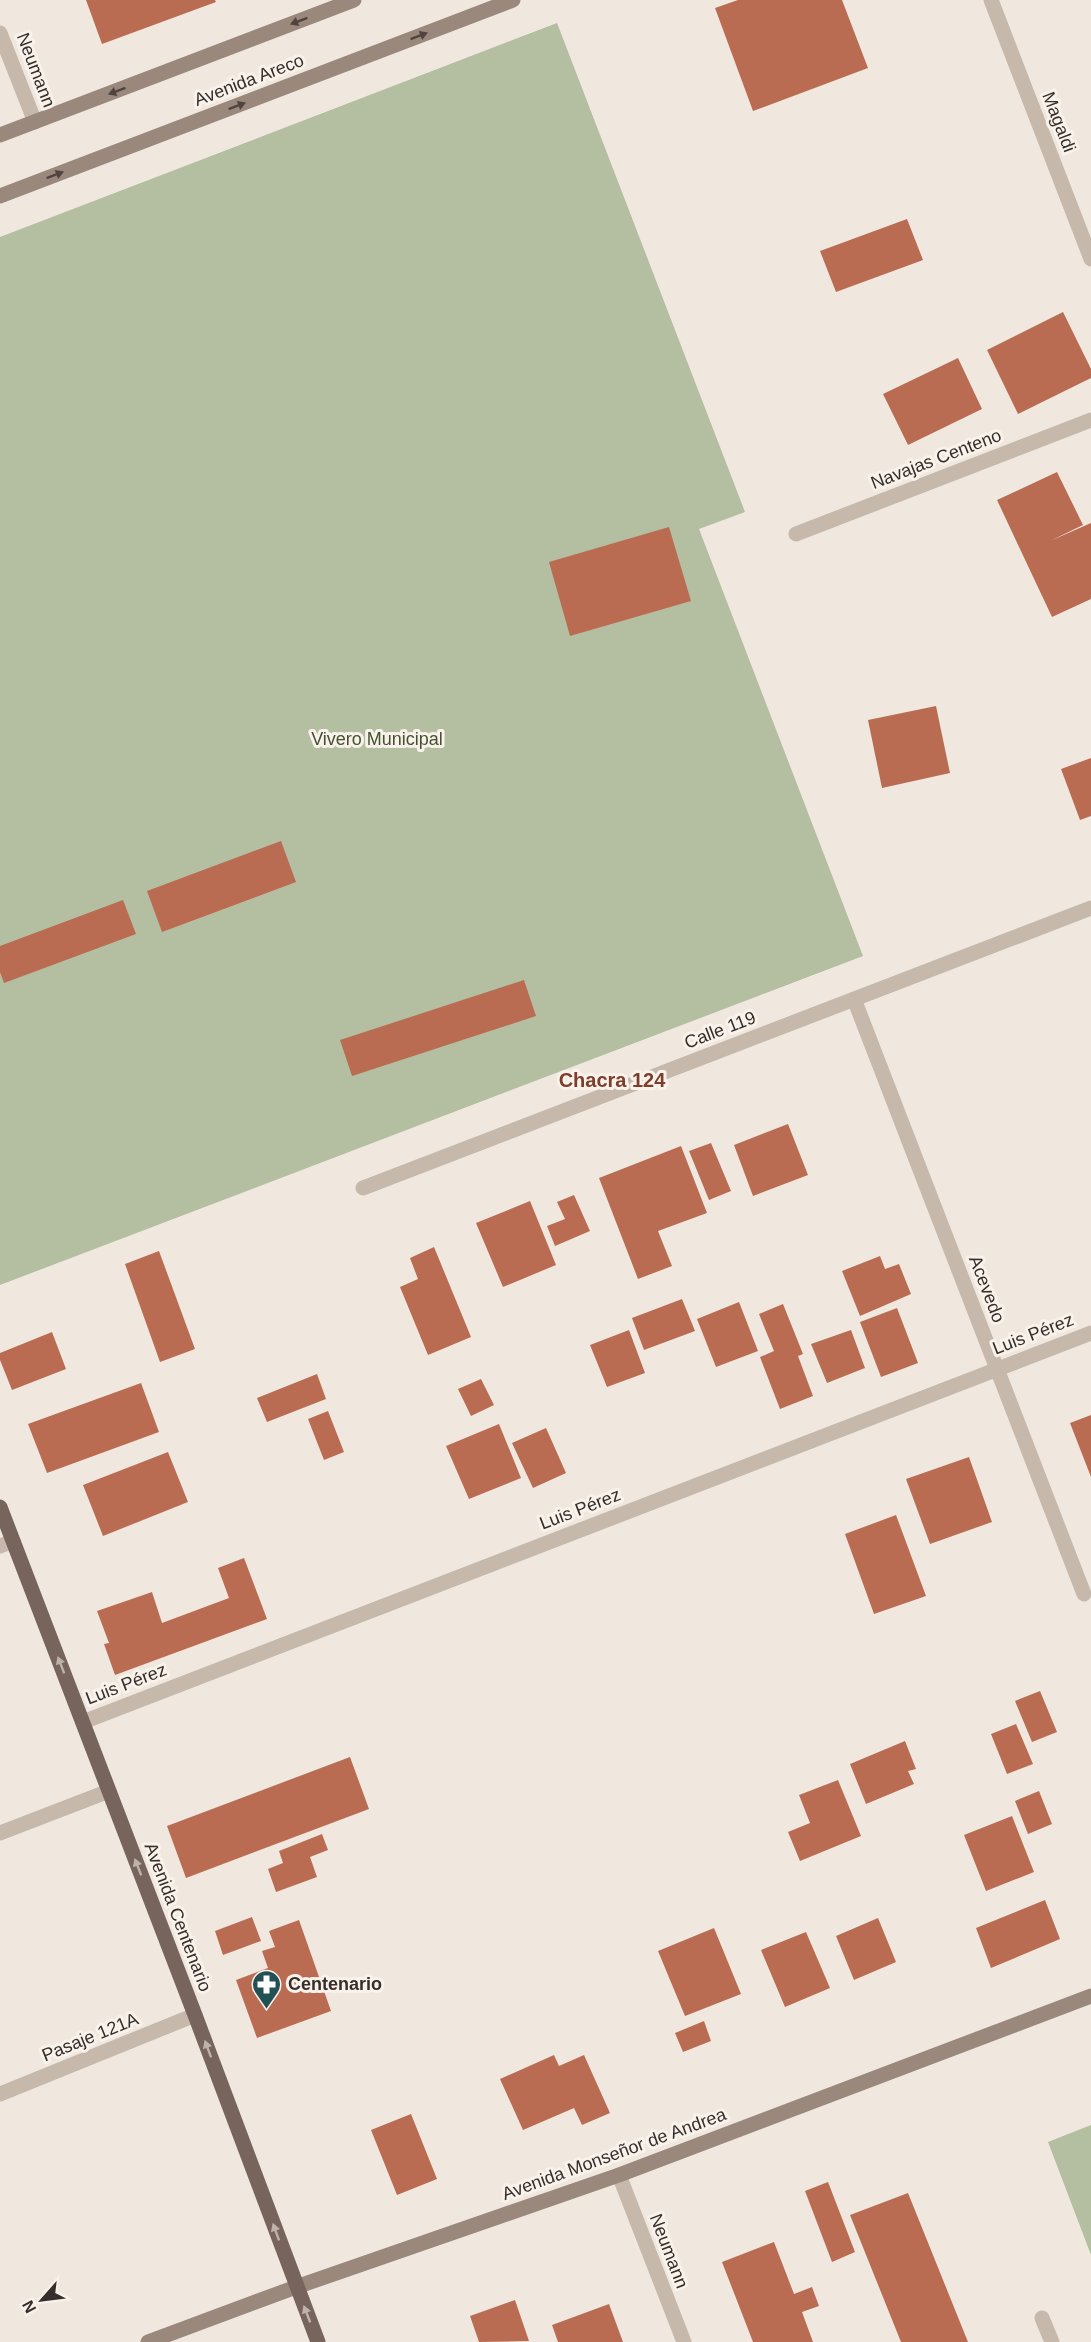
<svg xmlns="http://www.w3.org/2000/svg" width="1091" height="2342" viewBox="0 0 1091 2342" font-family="Arial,sans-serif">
  <rect width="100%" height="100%" fill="#f0e8df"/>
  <!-- green -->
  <path fill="#b4bea0" d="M557,23L745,512L699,529L863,956L0,1285V237Z
    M1091,2125V2255L1048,2142Z"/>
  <!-- building -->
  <path fill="#ba6c53" d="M86,0H215L216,2L102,44Z
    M738,0H842L868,68L753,111L715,8Z
    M907,219L923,260L836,292L820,251Z
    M1063,312L1091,369V378L1018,414L987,350Z
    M958,358L982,409L908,445L883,394Z
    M1057,472L1083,525L1050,541L1091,523V599L1052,617L997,500Z
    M669,527L691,601L570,636L549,562Z
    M936,706L950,773L882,788L868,720Z
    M1091,758V816L1080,820L1061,769Z
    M281,841L296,882L162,932L147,891Z
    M123,900L136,934L4,983L0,972V946Z
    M524,980L536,1016L352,1076L340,1040Z
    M788,1124L808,1175L753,1196L734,1145Z
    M711,1143L731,1191L709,1200L689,1151Z
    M681,1146L707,1213L658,1231L672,1266L638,1279L599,1178Z
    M574,1195L590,1231L555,1246L547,1226L565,1219L557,1202Z
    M530,1201L556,1265L503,1287L476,1223Z
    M434,1247L471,1337L428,1355L400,1287L418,1279L410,1258Z
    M159,1251L195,1349L160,1362L125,1264Z
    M880,1256L885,1269L899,1264L911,1294L860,1316L842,1271Z
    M682,1299L695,1331L644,1350L632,1318Z
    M739,1302L758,1351L716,1367L697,1319Z
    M783,1304L803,1354L798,1356L813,1396L780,1409L760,1357L774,1351L759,1314Z
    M897,1308L918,1363L881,1377L860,1322Z
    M629,1330L645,1373L607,1387L590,1345Z
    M851,1330L865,1368L827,1383L811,1344Z
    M52,1332L66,1369L12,1390L0,1360V1353Z
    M317,1374L326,1399L267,1422L257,1398Z
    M481,1379L494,1405L471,1416L458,1389Z
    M141,1383L159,1432L47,1473L28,1424Z
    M328,1411L344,1452L324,1460L308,1419Z
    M1091,1415V1477L1070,1423Z
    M499,1424L521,1478L469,1499L446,1446Z
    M546,1428L566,1473L533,1488L512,1443Z
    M168,1452L188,1502L103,1536L83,1485Z
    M969,1457L992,1522L930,1544L906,1479Z
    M896,1515L926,1596L874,1614L845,1534Z
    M244,1558L267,1619L115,1675L104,1644L109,1643L97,1611L152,1592L162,1623L229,1598L218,1568Z
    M1040,1691L1057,1732L1032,1742L1015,1701Z
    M1016,1724L1033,1764L1007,1774L991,1734Z
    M905,1741L916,1769L908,1771L914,1784L866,1804L850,1764Z
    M350,1757L369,1809L186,1878L167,1826Z
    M838,1780L861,1836L800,1861L788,1832L810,1823L799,1795Z
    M1039,1791L1052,1824L1028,1834L1015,1801Z
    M1012,1816L1034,1872L986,1891L964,1835Z
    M322,1834L328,1850L310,1857L317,1877L276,1892L268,1869L283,1863L279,1851Z
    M1045,1900L1060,1939L991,1968L976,1928Z
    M252,1917L261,1941L223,1955L215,1931Z
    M878,1918L896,1962L854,1980L836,1936Z
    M299,1920L331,2011L257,2038L236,1980L268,1968L262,1951L275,1947L269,1931Z
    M714,1928L741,1994L685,2016L658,1951Z
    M806,1932L830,1988L785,2007L761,1950Z
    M704,2021L711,2041L683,2052L675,2033Z
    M554,2055L559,2066L584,2055L610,2113L582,2125L574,2108L523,2130L500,2079Z
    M411,2114L437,2179L397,2195L371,2130Z
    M828,2182L855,2252L832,2262L805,2191Z
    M908,2193L968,2342H901L850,2215Z
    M774,2242L794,2294L812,2287L819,2306L802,2312L813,2342H753L722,2262Z
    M515,2300L529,2341L479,2342L470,2316Z
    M609,2304L623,2342H558L552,2325Z"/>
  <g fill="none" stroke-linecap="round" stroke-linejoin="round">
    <!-- pedestrian -->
    <path stroke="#c7b8ac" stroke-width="15" d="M0,1546L13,1541
      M0,1833L109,1791
      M0,2094L195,2015"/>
    <!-- minor -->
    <path stroke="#c7b8ac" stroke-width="15" d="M991,0L1091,259
      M0,33L35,122
      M796,534L1091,420
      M854,999L1084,1594
      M363,1188L1091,908
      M83,1722L1091,1333
      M619,2175L684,2342
      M1042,2318L1052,2342"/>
    <!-- secondary -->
    <path stroke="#9b887d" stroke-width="15" d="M0,135L354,0
      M0,196L513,0
      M148,2342L296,2287L619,2175L1091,1996"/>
    <!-- primary -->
    <path stroke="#77655d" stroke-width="15" d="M0,1507L195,2015L318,2342"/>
  </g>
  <!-- one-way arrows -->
  <defs><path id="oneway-solid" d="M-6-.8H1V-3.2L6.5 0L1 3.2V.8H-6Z" transform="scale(1.5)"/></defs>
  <g fill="#4f443f">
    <use href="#oneway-solid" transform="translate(299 21) rotate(159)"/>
    <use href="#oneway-solid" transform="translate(419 36) rotate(-21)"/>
    <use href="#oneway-solid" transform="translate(117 91) rotate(159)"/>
    <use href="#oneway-solid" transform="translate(237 106) rotate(-21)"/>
    <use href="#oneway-solid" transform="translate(55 175) rotate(-21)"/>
  </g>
  <g fill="#beb3ab">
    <use href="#oneway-solid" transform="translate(61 1665) rotate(-111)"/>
    <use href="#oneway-solid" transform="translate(138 1867) rotate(-111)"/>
    <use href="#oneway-solid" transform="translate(208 2049) rotate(-110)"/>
    <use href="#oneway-solid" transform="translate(276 2232) rotate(-110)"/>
    <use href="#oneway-solid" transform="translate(307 2314) rotate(-111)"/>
  </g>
  <!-- icons -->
  <defs>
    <symbol id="pharmacy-pin" viewBox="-11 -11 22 30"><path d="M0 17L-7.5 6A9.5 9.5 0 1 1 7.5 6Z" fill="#235054" stroke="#f8f2eb"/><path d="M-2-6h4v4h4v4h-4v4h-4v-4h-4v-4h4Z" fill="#fff"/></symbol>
  </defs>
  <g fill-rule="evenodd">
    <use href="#pharmacy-pin" x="250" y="1968" width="33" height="45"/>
  </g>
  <g text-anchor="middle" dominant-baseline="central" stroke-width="6" stroke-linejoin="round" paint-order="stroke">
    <!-- street labels -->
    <g font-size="18" fill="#362e2a" stroke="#f8f2eb">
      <text transform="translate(36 70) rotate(69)">Neumann</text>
      <text transform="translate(249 80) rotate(-21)">Avenida Areco</text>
      <text transform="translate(1059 122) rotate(69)">Magaldi</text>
      <text transform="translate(936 459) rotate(-21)">Navajas Centeno</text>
      <text transform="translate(720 1030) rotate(-21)">Calle 119</text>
      <text transform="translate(987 1289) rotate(69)">Acevedo</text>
      <text transform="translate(1033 1334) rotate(-21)">Luis Pérez</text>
      <text transform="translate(580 1509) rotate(-21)">Luis Pérez</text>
      <text transform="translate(126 1684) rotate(-21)">Luis Pérez</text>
      <text transform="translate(178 1917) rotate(69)">Avenida Centenario</text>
      <text transform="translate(90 2037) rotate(-22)">Pasaje 121A</text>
      <text transform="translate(614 2154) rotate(-20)">Avenida Monseñor de Andrea</text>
      <text transform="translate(669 2251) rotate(69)">Neumann</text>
    </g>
    <!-- park labels -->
    <g font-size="18" fill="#455230" stroke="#f8f2eb">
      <text x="377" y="739">Vivero Municipal</text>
    </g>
    <!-- poi labels -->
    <g font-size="18" font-weight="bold" fill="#362e2a" stroke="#f8f2eb" text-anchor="start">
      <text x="288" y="1984">Centenario</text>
    </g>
    <!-- neighbourhood labels -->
    <g font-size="20" font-weight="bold" fill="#7d3f2b" stroke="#f8f2eb">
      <text x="612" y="1080">Chacra 124</text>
    </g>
  </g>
  <!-- north arrow -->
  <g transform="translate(42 2300) rotate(242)" stroke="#f8f2eb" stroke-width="4.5" paint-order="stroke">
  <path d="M0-4.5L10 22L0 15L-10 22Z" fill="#362e2a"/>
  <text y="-9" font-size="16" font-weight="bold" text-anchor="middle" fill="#362e2a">N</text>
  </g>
</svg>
